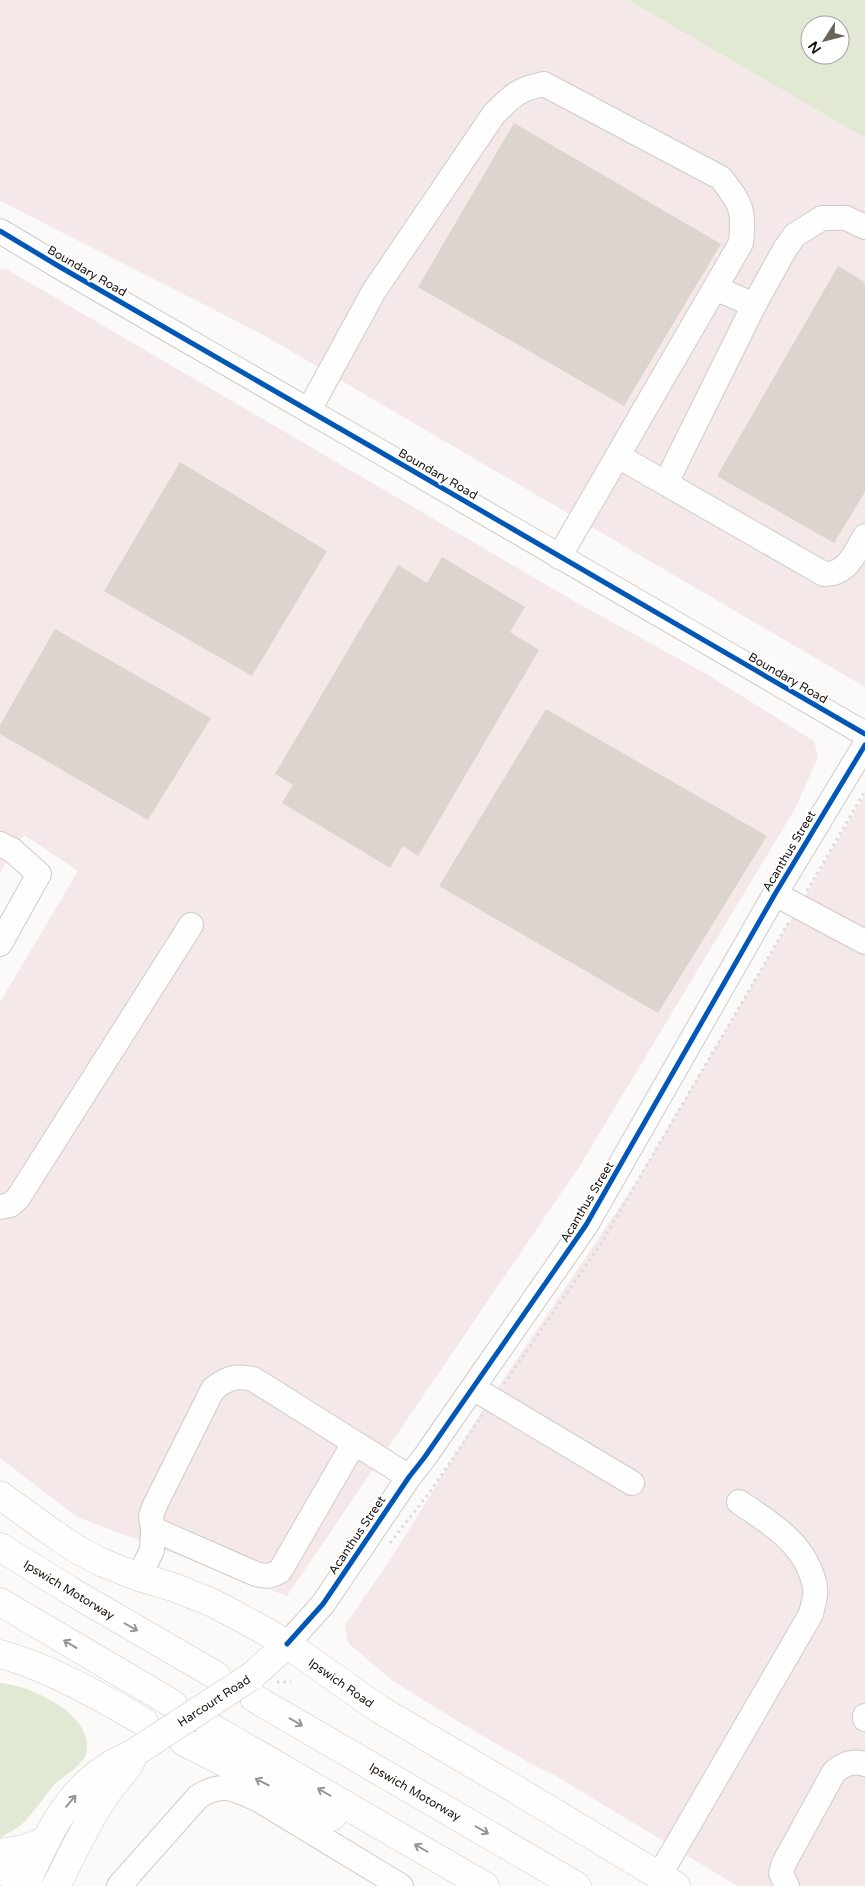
<svg xmlns="http://www.w3.org/2000/svg" width="865" height="1886" viewBox="0 0 865 1886" font-family="'Varela Round',sans-serif">
  <rect width="100%" height="100%" fill="#fcfaf8"/>
  <!-- industrial -->
  <path fill="#f4e9e8" d="M0,0H628L865,138V687L258,332L0,201Z
    M0,269L8,270L574,601L708,675L814,741L818,757L796,807L581,1164L287,1596L77,1517L0,1458V1002L78,871L24,835L12,851L0,873Z
    M865,794V1886H737L556,1776L533,1765L459,1722L393,1681L348,1643L345,1625L392,1557L480,1414L635,1184Z"/>
  <!-- green -->
  <path fill="#e1e9d4" fill-rule="evenodd" d="M628,0H865V138ZM810,25H840V55H810Z
    M0,1683C29,1685 91,1713 87,1749C85,1766 65,1774 54,1785C43,1797 35,1812 23,1823C17,1829 7,1833 0,1838Z"/>
  <!-- building -->
  <path fill="#dcd5cf" d="M514,123L721,244L624,406L418,287Z
    M838,266L865,282V492L834,543L717,476Z
    M180,462L327,551L252,676L104,591Z
    M442,557L525,607L510,632L539,650L418,856L403,846L390,868L282,803L293,785L275,774L398,565L427,583Z
    M55,629L211,718L148,820L0,734V725Z
    M546,709L767,836L658,1013L439,886Z"/>
  <g fill="none" stroke-linecap="round" stroke-linejoin="round">
    <defs>
      <path id="minor" d="M0,231L60,267L377,450L865,734
        M715,288L754,305
        M309,410L374,291L494,114C512,96 518,89 544,84L721,178C742,205 744,209 741,243L559,557
        M618,456L824,574C847,575 855,553 865,536
        M666,483L754,305L785,249L795,235L822,218H846L865,227
        M0,844L12,850L39,874L0,944
        M775,894L865,942
        M0,1207L10,1205L18,1198L191,925
        M473,1388L632,1483
        M153,1529L256,1574C267,1577 271,1576 280,1571L354,1443
        M139,1577L152,1550L153,1529L151,1516L155,1505L213,1389C228,1378 234,1375 253,1379L409,1477
        M287,1644L323,1604L409,1477L424,1458L586,1225L775,894L865,745
        M865,1716V1719
        M659,1876L811,1614C812,1607 817,1595 815,1587C807,1545 772,1524 739,1502
        M119,1886L198,1797C222,1781 235,1789 259,1800L401,1886
        M787,1886L781,1873L784,1863L834,1772C844,1764 852,1760 865,1764"/>
      <path id="major" d="M0,1495L54,1534L78,1550L103,1563L139,1577L173,1587L213,1603L258,1627L287,1644L379,1709L500,1780L676,1886
        M252,1676L287,1644
        M25,1886C44,1842 64,1795 106,1768C116,1761 127,1757 137,1751
        M56,1886C71,1857 85,1826 103,1799C111,1785 123,1775 131,1761"/>
      <path id="highway" d="M0,1547L69,1590L217,1676
        M0,1602L173,1704
        M0,1654C51,1668 99,1696 144,1722
        M254,1698L577,1886
        M209,1726L485,1886
        M184,1742L332,1817
        M0,1853L24,1849L44,1841
        M0,1868L29,1886"/>
    </defs>
    <!-- minor casing -->
    <use href="#minor" stroke="#cfcbc6" stroke-width="26"/>
    <!-- major casing -->
    <use href="#major" stroke="#cfcbc6" stroke-width="29"/>
    <!-- highway casing -->
    <use href="#highway" stroke="#cfcbc6" stroke-width="29"/>
    <!-- path -->
    <path stroke="#dcdbd9" stroke-width="3" stroke-dasharray="2.5 4" stroke-linecap="butt" d="M807,891L865,791
      M504,1384L602,1242L789,922
      M390,1543L432,1489L483,1414
      M277,1682H291"/>
    <!-- minor -->
    <use href="#minor" stroke="#fffefe" stroke-width="24"/>
    <!-- major -->
    <use href="#major" stroke="#fffefe" stroke-width="28"/>
    <!-- highway -->
    <use href="#highway" stroke="#fffefe" stroke-width="28"/>
    <defs>
      <path id="major-bridge" d="M137,1751L252,1676"/>
    </defs>
    <!-- major-bridge casing -->
    <use href="#major-bridge" stroke="#cfcbc6" stroke-width="29" stroke-linecap="butt"/>
    <!-- major-bridge -->
    <use href="#major-bridge" stroke="#fffefe" stroke-width="28"/>
    <defs>
      <path id="cycleway" d="M0,231L60,267L377,450L865,734
        M287,1644L323,1604L409,1477L424,1458L586,1225L775,894L865,745"/>
    </defs>
    <!-- cycleway casing -->
    <use href="#cycleway" stroke="#fff" stroke-width="8"/>
    <!-- cycleway -->
    <use href="#cycleway" stroke="#0057b8" stroke-width="5"/>
  </g>
  <!-- one-way arrows -->
  <defs><path id="oneway-shaft" d="M-6 0H5M1.5-3L5.5 0L1.5 3" fill="none" stroke-width="1.6" stroke-linecap="round" stroke-linejoin="round" transform="scale(1.25)"/></defs>
  <g stroke="#989492">
    <use href="#oneway-shaft" transform="translate(131 1627) rotate(30)"/>
    <use href="#oneway-shaft" transform="translate(70 1644) rotate(-149)"/>
    <use href="#oneway-shaft" transform="translate(296 1722) rotate(30)"/>
    <use href="#oneway-shaft" transform="translate(262 1782) rotate(-153)"/>
    <use href="#oneway-shaft" transform="translate(324 1792) rotate(-150)"/>
    <use href="#oneway-shaft" transform="translate(71 1801) rotate(-50)"/>
    <use href="#oneway-shaft" transform="translate(482 1830) rotate(30)"/>
    <use href="#oneway-shaft" transform="translate(421 1848) rotate(-150)"/>
  </g>
  <g text-anchor="middle" dominant-baseline="central" stroke-width="4" stroke-linejoin="round" paint-order="stroke">
    <!-- street labels -->
    <g font-size="12" fill="#1a130d" stroke="#fff">
      <text transform="translate(87 271) rotate(30)">Boundary Road</text>
      <text transform="translate(438 474) rotate(30)">Boundary Road</text>
      <text transform="translate(788 678) rotate(30)">Boundary Road</text>
      <text transform="translate(789 851) rotate(-59)">Acanthus Street</text>
      <text transform="translate(587 1202) rotate(-59)">Acanthus Street</text>
      <text transform="translate(357 1535) rotate(-56)">Acanthus Street</text>
      <text transform="translate(69 1590) rotate(31)">Ipswich Motorway</text>
      <text transform="translate(341 1683) rotate(35)">Ipswich Road</text>
      <text transform="translate(214 1701) rotate(-33)">Harcourt Road</text>
      <text transform="translate(415 1792) rotate(30)">Ipswich Motorway</text>
    </g>
  </g>
  <!-- north arrow -->
  <g transform="translate(825 40) rotate(234)"><circle r="24" fill="#ffffff" stroke="#a3a19e"/>
  <path d="M0-4L9 19L0 12L-9 19Z" fill="#69645f"/>
  <text y="-8" font-size="14" font-weight="bold" text-anchor="middle" fill="#1a130d">N</text>
  </g>
</svg>
